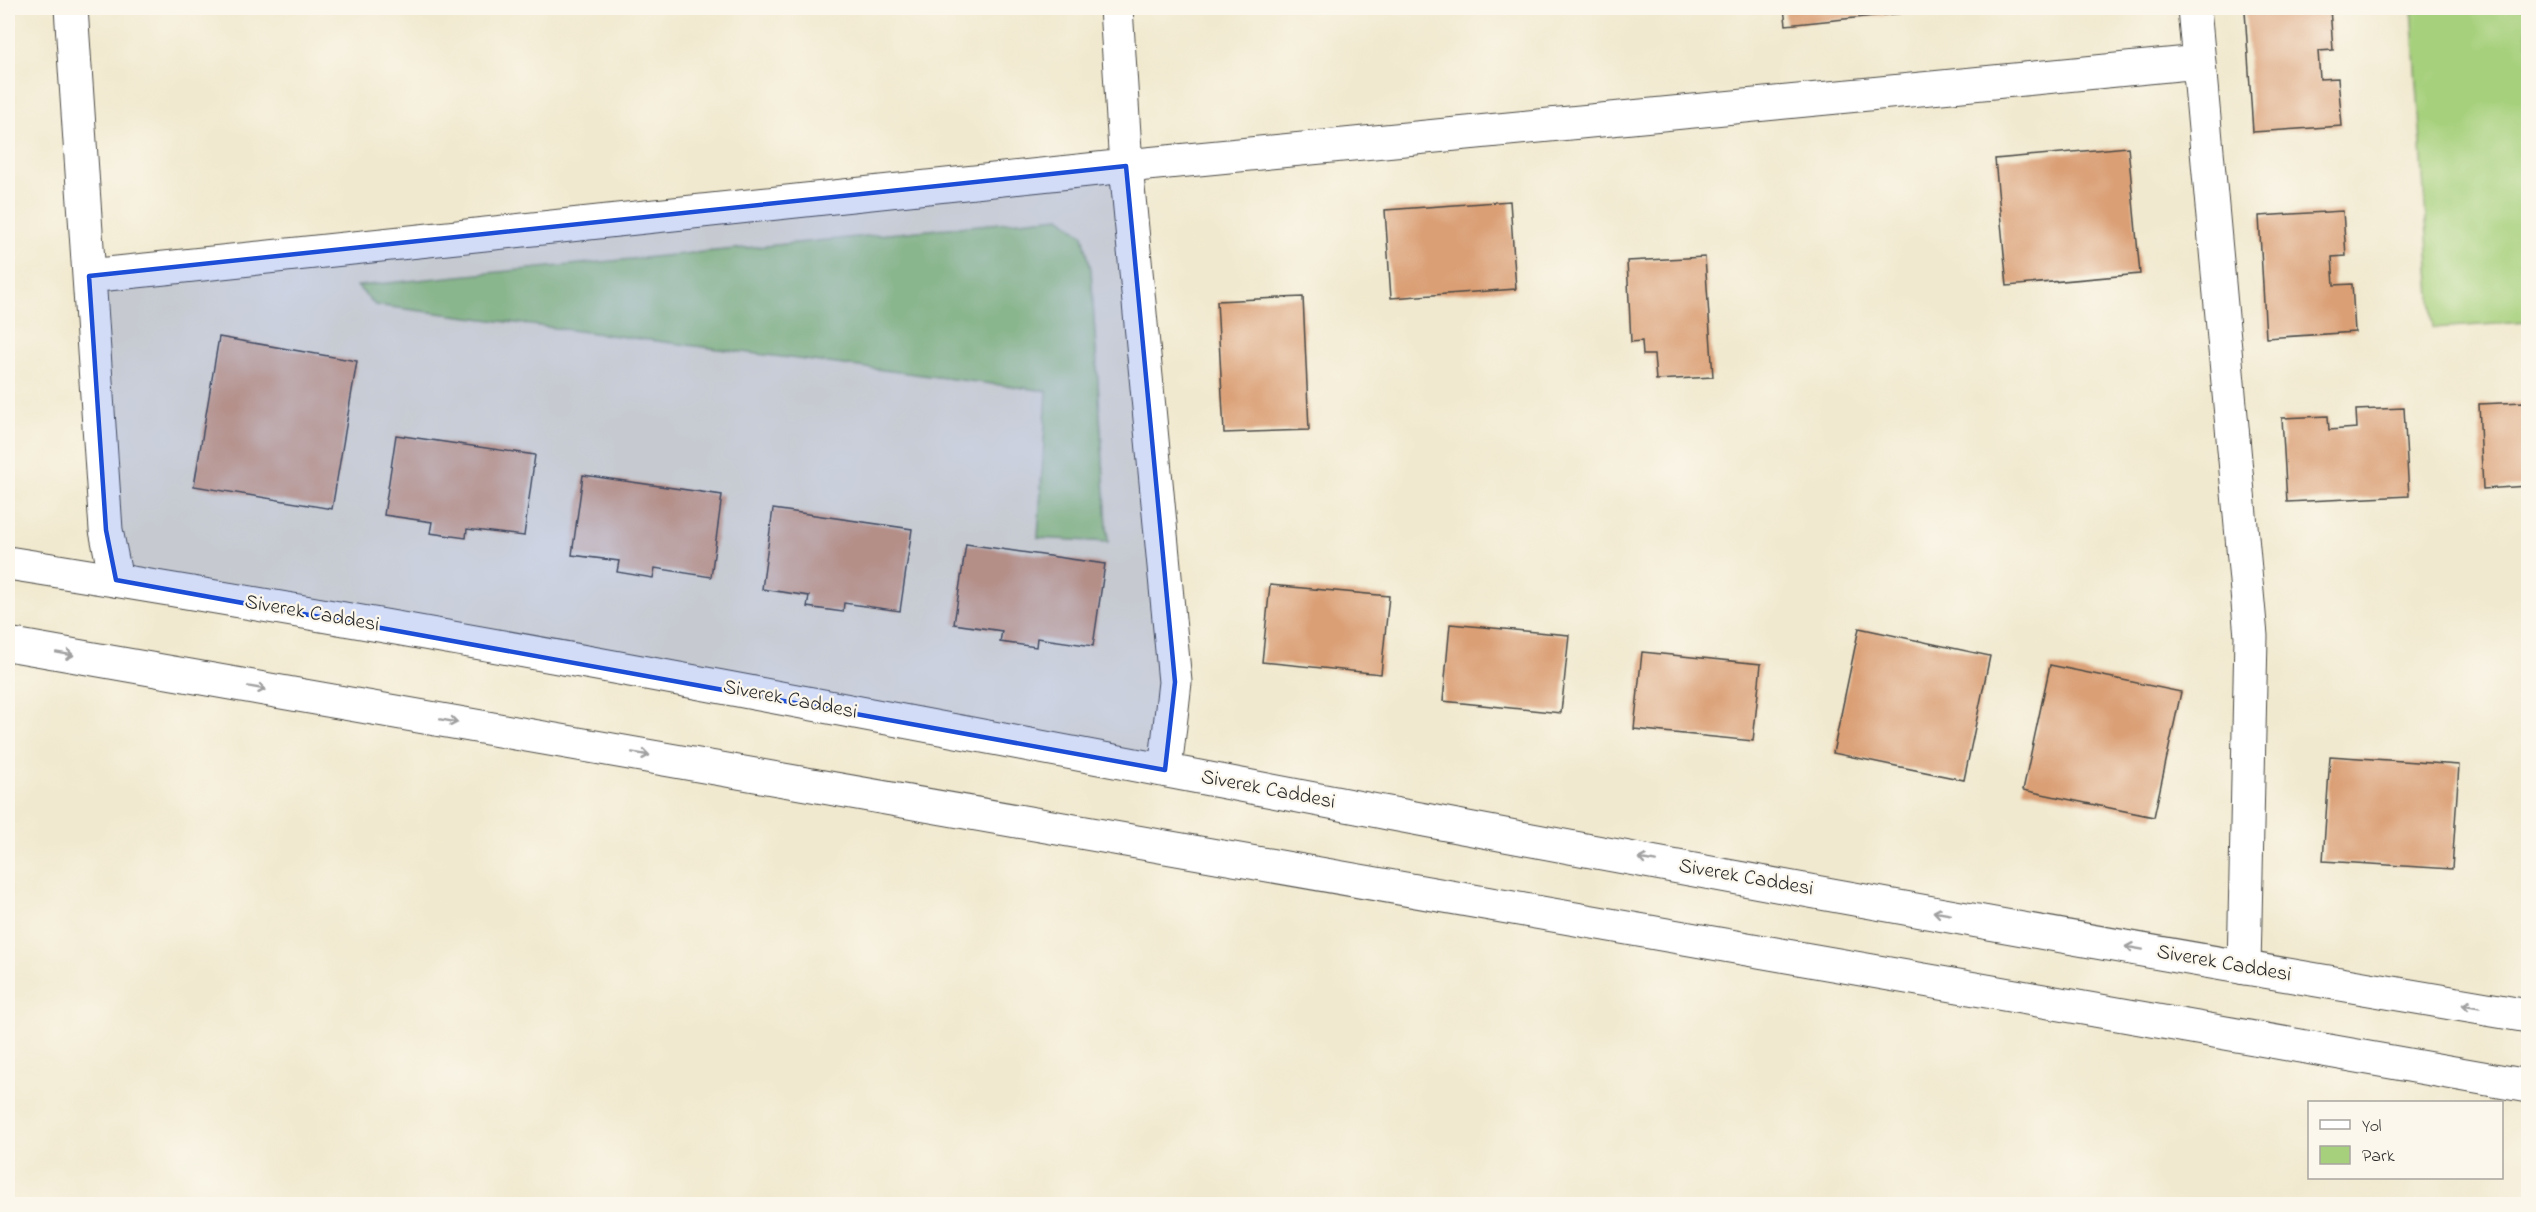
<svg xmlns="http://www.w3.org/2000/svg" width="2536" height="1212" viewBox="0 0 2536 1212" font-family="'Indie Flower',sans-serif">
  <rect width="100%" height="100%" fill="#fbf7ec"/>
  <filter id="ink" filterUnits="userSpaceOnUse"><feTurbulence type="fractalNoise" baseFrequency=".0167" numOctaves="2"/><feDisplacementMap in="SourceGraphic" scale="12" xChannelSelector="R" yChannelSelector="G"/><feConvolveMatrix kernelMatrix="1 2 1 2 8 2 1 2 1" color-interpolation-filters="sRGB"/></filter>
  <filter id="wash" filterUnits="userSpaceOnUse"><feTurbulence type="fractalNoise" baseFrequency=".008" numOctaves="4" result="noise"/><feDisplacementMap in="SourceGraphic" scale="24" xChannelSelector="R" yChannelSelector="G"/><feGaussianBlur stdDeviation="1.35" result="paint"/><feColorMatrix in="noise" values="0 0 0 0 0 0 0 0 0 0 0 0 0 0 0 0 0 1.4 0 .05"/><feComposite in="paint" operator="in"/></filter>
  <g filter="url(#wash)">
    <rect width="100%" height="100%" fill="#f1e9cf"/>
    <!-- green -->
    <path fill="#a6d07c" stroke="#687e54" stroke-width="1.5" d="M2412,8H2528V322L2433,328Z
      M1060,217L1083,235L1091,270L1108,542L1038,538L1047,391L375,305L357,286Z"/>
    <g id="blocks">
      <!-- building -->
      <path fill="#da9f74" d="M1784,8H1912L1913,12L1786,25Z
        M2291,8H2330L2333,50L2318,51L2320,79L2338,78L2342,126L2253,132L2245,11Z
        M2128,147L2140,274L2007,286L1995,159Z
        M1510,201L1516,289L1391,298L1385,210Z
        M2343,211L2346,256L2332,257L2334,285L2352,284L2355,332L2266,338L2259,216Z
        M1705,257L1713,377L1656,380L1654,355H1643L1642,341L1631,342L1627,261Z
        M1303,297L1309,430L1224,433L1217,301Z
        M219,337L357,361L332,509L194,486Z
        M2524,402L2525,416H2528V486L2483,489L2479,404Z
        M2404,408L2409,496L2287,502L2282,418L2328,416L2329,430L2357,428L2356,410Z
        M396,435L535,455L524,536L467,529L466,538L430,533L432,522L384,515Z
        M583,475L722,495L711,577L655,568L653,578L617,572L619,561L572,555Z
        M773,509L912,529L900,611L844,603L843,612L807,607L809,596L762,589Z
        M966,544L1105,564L1093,646L1037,638L1036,647L1000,642L1002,631L954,624Z
        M1270,585L1389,596L1381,674L1262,662Z
        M1450,624L1569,635L1561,713L1443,701Z
        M1859,628L1990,656L1964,780L1833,753Z
        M1642,652L1761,664L1753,741L1634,729Z
        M2050,665L2181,692L2154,817L2023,790Z
        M2330,756L2459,765L2452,869L2323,861Z"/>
    </g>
  </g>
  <g filter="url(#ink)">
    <use href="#blocks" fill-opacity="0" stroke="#494844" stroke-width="1.5"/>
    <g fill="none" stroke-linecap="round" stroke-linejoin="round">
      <defs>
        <path id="minor" d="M71,8L106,530L116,580
          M1116,8L1126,166L1175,682L1165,770
          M2194,8L2251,636L2244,968
          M89,276L1126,166L2199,62"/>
        <path id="major" d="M8,563C470,636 929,726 1388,813C1767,885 2148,952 2528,1016
          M8,644L2528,1086"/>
      </defs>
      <!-- minor casing -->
      <use href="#minor" stroke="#494844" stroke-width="35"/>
      <!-- major casing -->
      <use href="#major" stroke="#494844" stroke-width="35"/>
      <!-- minor -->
      <use href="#minor" stroke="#fff" stroke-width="33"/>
      <!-- major -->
      <use href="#major" stroke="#fff" stroke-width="33"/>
    </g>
    <!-- one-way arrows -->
    <defs><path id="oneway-shaft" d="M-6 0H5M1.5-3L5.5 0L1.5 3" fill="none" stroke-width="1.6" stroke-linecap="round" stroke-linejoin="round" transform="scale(1.5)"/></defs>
    <g stroke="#a0a0a0">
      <use href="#oneway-shaft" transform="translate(65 654) rotate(10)"/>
      <use href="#oneway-shaft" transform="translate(257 688) rotate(10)"/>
      <use href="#oneway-shaft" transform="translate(449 721) rotate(10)"/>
      <use href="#oneway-shaft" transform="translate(641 754) rotate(10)"/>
      <use href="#oneway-shaft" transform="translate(1647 860) rotate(-170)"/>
      <use href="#oneway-shaft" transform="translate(1942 913) rotate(-170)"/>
      <use href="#oneway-shaft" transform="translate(2134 948) rotate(-170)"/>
      <use href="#oneway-shaft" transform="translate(2471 1006) rotate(-170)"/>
    </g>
  </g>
  <!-- marked area -->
  <path fill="#1d4ed8" fill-opacity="0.2" stroke="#1d4ed8" stroke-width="4.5" stroke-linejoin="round" d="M1126,166L1175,682L1165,770L116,580L106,530L89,276Z"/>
  <g text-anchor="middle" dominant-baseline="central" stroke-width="4.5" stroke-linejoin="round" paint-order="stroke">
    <!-- street labels -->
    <g font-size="21" fill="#2b2b2b" stroke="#fbf7ec">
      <text transform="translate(312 614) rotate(10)">Siverek Caddesi</text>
      <text transform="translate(790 700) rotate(11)">Siverek Caddesi</text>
      <text transform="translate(1268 790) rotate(11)">Siverek Caddesi</text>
      <text transform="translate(1746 878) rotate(10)">Siverek Caddesi</text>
      <text transform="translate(2224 964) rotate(10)">Siverek Caddesi</text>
    </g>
  </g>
  <!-- margin -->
  <rect width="2536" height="1212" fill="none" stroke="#fbf7ec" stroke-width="30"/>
  <!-- legend -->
  <rect x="2308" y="1101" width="195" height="78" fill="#fbf7ec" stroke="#a8a59f" stroke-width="1.5"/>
  <rect x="2320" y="1120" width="30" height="9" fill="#ffffff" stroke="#a8a59f" stroke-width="1.5"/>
  <text x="2362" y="1131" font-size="18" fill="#2b2b2b">Yol</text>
  <rect x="2320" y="1146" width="30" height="18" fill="#a6d07c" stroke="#a8a59f" stroke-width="1.5"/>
  <text x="2362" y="1161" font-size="18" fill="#2b2b2b">Park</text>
</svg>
